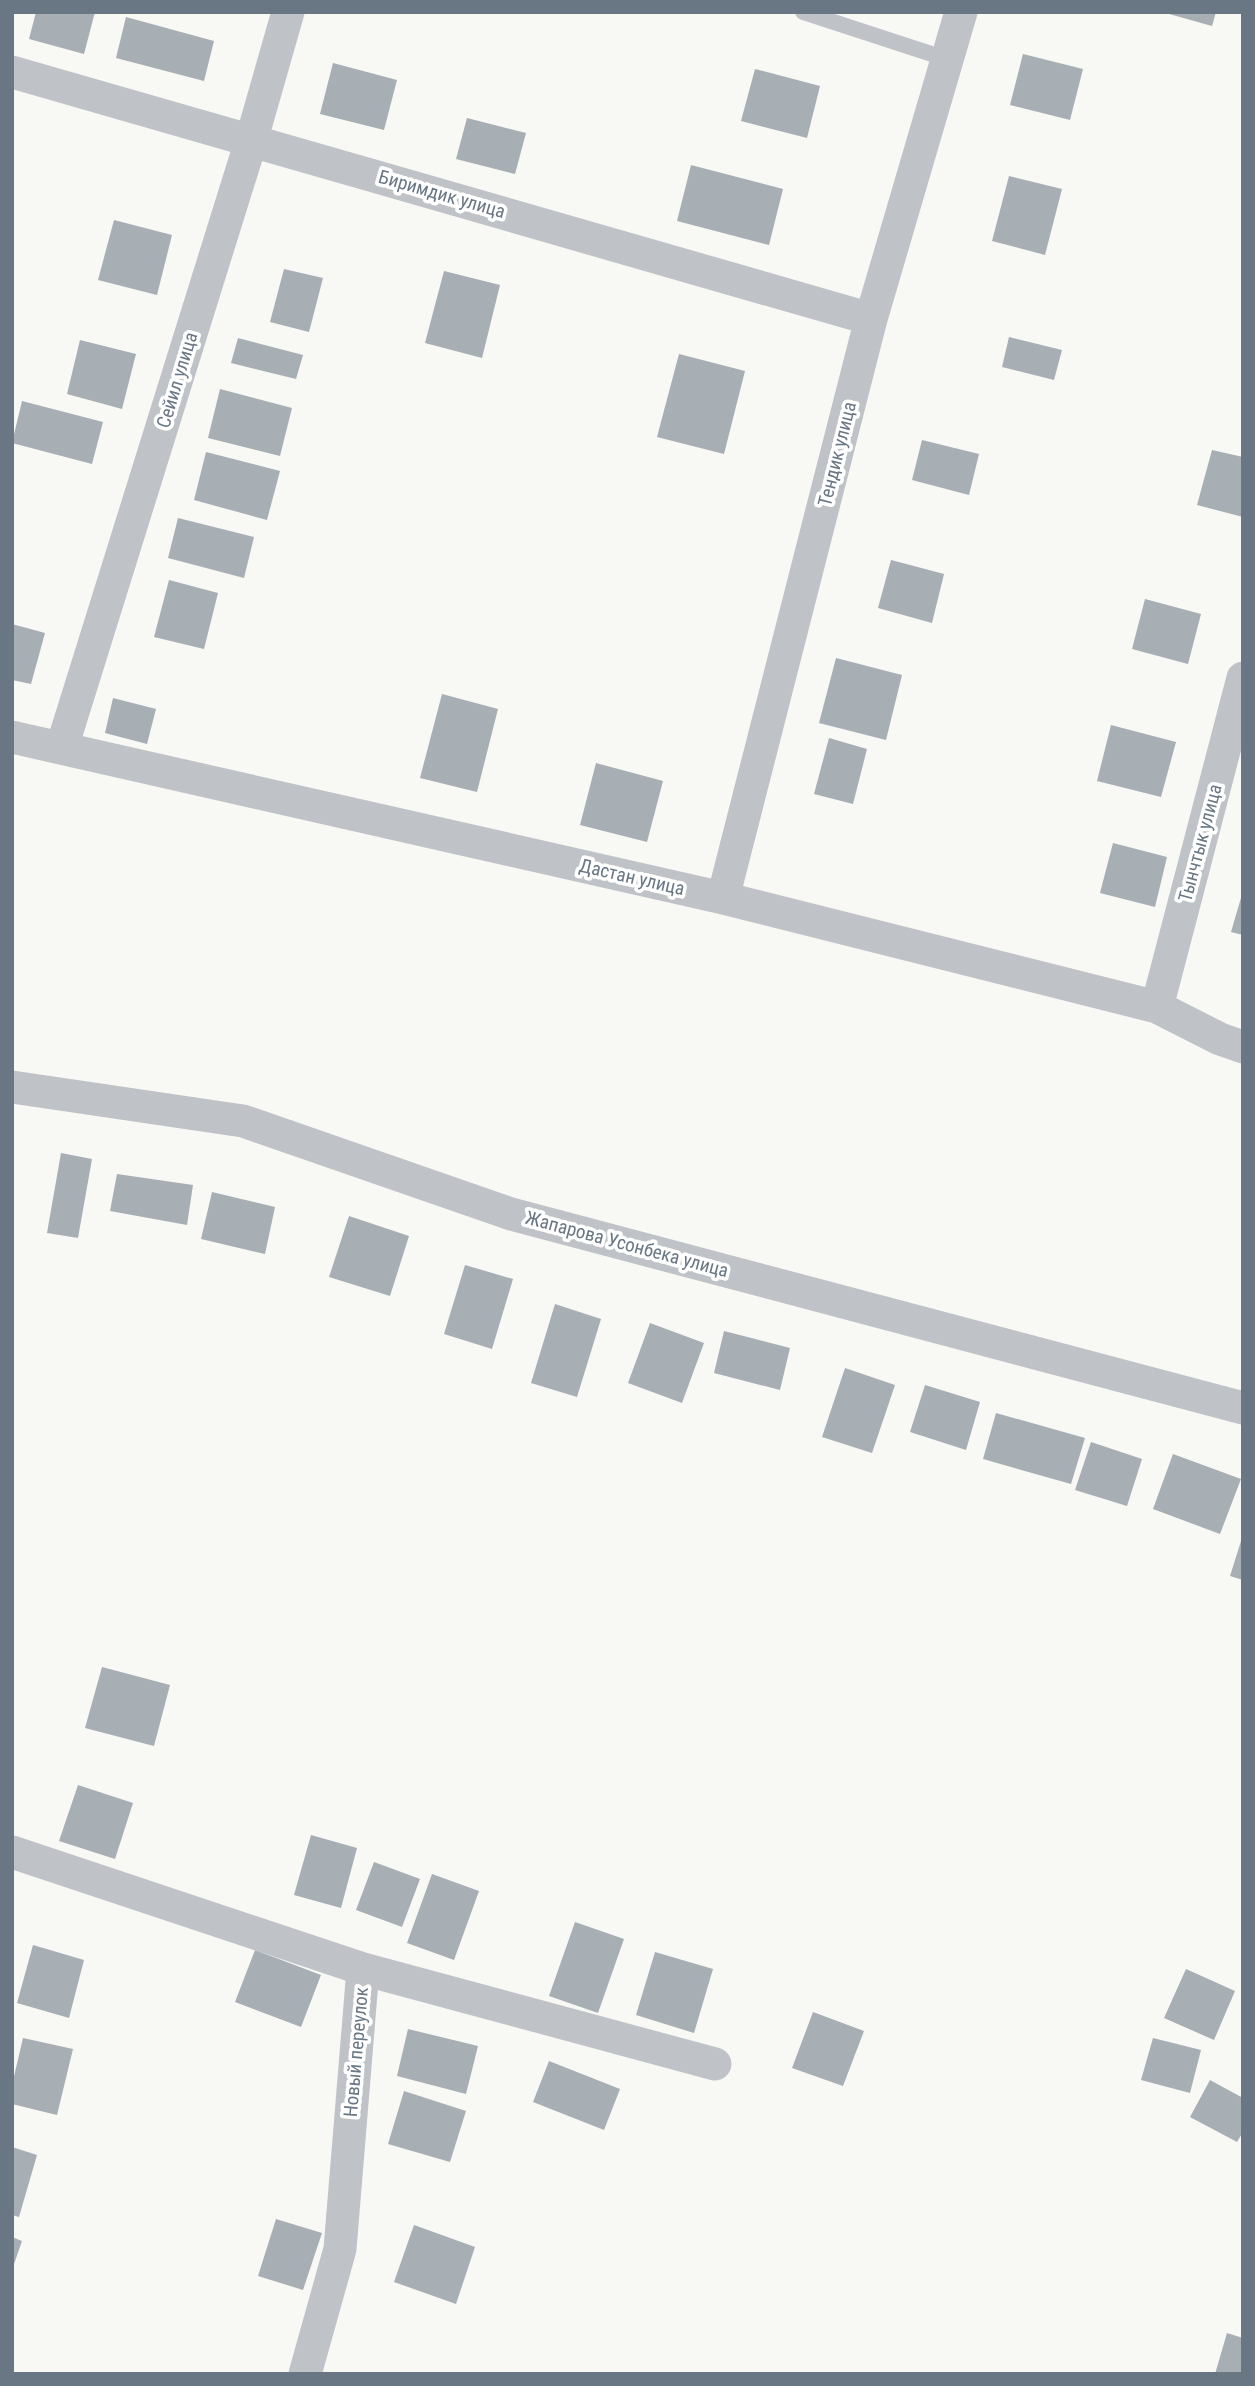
<svg xmlns="http://www.w3.org/2000/svg" width="1255" height="2386" viewBox="0 0 1255 2386" font-family="'Roboto Condensed',sans-serif">
  <rect width="100%" height="100%" fill="#f8f8f5"/>
  <!-- building -->
  <path fill="#a7aeb4" d="M36,12H95L84,54L29,39Z
    M1162,12H1216L1212,26Z
    M126,17L214,41L204,81L116,58Z
    M1023,54L1083,69L1070,120L1010,105Z
    M333,63L397,80L384,130L320,114Z
    M755,69L820,86L807,138L741,121Z
    M467,118L526,133L515,174L456,159Z
    M691,165L783,189L769,245L677,221Z
    M1009,176L1062,189L1045,255L992,241Z
    M114,220L172,235L157,295L98,280Z
    M284,269L323,278L309,332L270,322Z
    M444,271L500,285L482,358L425,343Z
    M1009,337L1062,350L1054,380L1002,367Z
    M238,338L303,355L296,379L231,363Z
    M80,340L136,354L122,409L67,394Z
    M679,354L745,371L724,454L657,437Z
    M220,389L292,408L280,456L208,438Z
    M22,401L103,422L92,464L12,443Z
    M922,440L979,454L969,495L912,480Z
    M1212,450L1243,457V517L1197,505Z
    M206,452L280,471L267,520L194,500Z
    M178,518L254,537L244,578L168,558Z
    M891,560L944,574L932,623L878,608Z
    M169,580L218,593L204,649L154,637Z
    M1145,599L1201,614L1188,664L1132,649Z
    M12,624L45,633L31,684L12,680Z
    M836,658L902,675L886,740L819,723Z
    M442,694L498,709L477,792L420,778Z
    M113,698L156,709L147,744L105,733Z
    M1111,725L1176,742L1161,797L1097,781Z
    M829,738L867,749L853,804L814,794Z
    M596,763L663,781L647,842L580,825Z
    M1113,843L1167,857L1155,907L1100,893Z
    M1243,891V935L1231,932Z
    M61,1153L92,1159L78,1238L47,1233Z
    M117,1174L193,1185L187,1225L110,1211Z
    M212,1192L275,1207L265,1254L201,1239Z
    M349,1216L409,1236L390,1296L329,1277Z
    M465,1265L513,1279L492,1349L444,1334Z
    M555,1304L601,1319L577,1397L531,1383Z
    M650,1323L704,1343L682,1403L628,1383Z
    M724,1331L790,1348L780,1390L714,1373Z
    M845,1368L895,1385L872,1453L822,1437Z
    M925,1385L980,1402L966,1450L910,1432Z
    M996,1413L1085,1438L1071,1484L983,1459Z
    M1091,1442L1142,1459L1127,1506L1075,1490Z
    M1173,1454L1241,1479L1220,1534L1153,1509Z
    M1242,1538H1243V1580L1230,1576Z
    M102,1667L170,1685L154,1746L85,1728Z
    M78,1785L133,1803L115,1859L59,1841Z
    M311,1835L357,1848L341,1908L294,1895Z
    M374,1862L420,1879L402,1927L356,1910Z
    M432,1874L479,1891L454,1960L407,1943Z
    M575,1922L624,1939L598,2013L549,1996Z
    M33,1945L84,1960L69,2018L17,2003Z
    M255,1950L321,1975L301,2027L235,2002Z
    M655,1952L713,1969L694,2033L636,2015Z
    M1186,1969L1235,1991L1214,2040L1164,2018Z
    M813,2012L864,2031L843,2086L792,2068Z
    M408,2029L478,2046L466,2094L397,2076Z
    M23,2038L73,2049L57,2115L12,2104V2085Z
    M1153,2038L1201,2050L1190,2093L1141,2080Z
    M549,2061L620,2089L604,2130L533,2102Z
    M1210,2080L1243,2098V2132L1237,2142L1190,2117Z
    M404,2091L466,2111L450,2162L388,2144Z
    M12,2147L37,2155L19,2217L12,2215Z
    M276,2219L322,2233L303,2290L258,2276Z
    M414,2225L475,2247L456,2304L394,2282Z
    M12,2237L22,2241L13,2267H12Z
    M1227,2333L1243,2338V2374H1215Z"/>
  <g fill="none" stroke-linecap="round" stroke-linejoin="round">
    <!-- service -->
    <path stroke="#bfc3c7" stroke-width="16" d="M803,12L947,59"/>
    <!-- minor -->
    <path stroke="#bfc3c7" stroke-width="33" d="M12,72L871,319
      M12,737L723,898L1157,1007L1220,1039L1243,1047
      M62,747L252,138L288,12
      M723,898L871,319L961,12
      M1157,1007L1243,678
      M12,1087L243,1121L511,1214L1243,1408
      M12,1852L363,1969L340,2249L305,2374
      M363,1969L715,2064"/>
  </g>
  <g text-anchor="middle" dominant-baseline="central" stroke-width="7" stroke-linejoin="round" paint-order="stroke">
    <!-- street labels -->
    <g font-size="19" fill="#697684" stroke="#fff">
      <text transform="translate(442 194) rotate(16)">Биримдик улица</text>
      <text transform="translate(177 380) rotate(-73)">Сейил улица</text>
      <text transform="translate(837 454) rotate(-76)">Тендик улица</text>
      <text transform="translate(1200 843) rotate(-75)">Тынчтык улица</text>
      <text transform="translate(632 877) rotate(13)">Дастан улица</text>
      <text transform="translate(627 1244) rotate(15)">Жапарова Усонбека улица</text>
      <text transform="translate(356 2052) rotate(-85)">Новый переулок</text>
    </g>
  </g>
  <!-- border -->
  <rect width="1255" height="2386" fill="none" stroke="#697684" stroke-width="28"/>
</svg>
